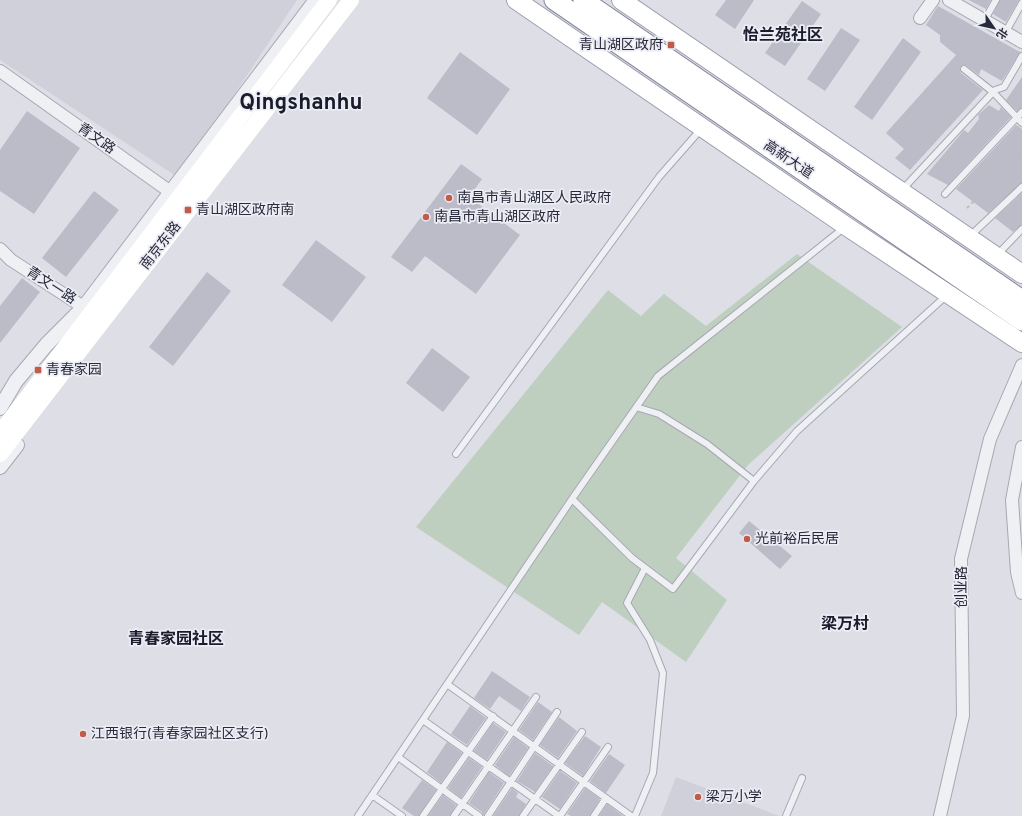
<svg xmlns="http://www.w3.org/2000/svg" width="1022" height="816" viewBox="0 0 1022 816" font-family="Overpass,'Noto Sans SC',sans-serif">
  <rect width="100%" height="100%" fill="#dddee6"/>
  <!-- built -->
  <path fill="#cfd0da" d="M0,0H297L179,178L0,60Z
    M676,777L779,816H661Z"/>
  <!-- green -->
  <path fill="#bfcfbf" d="M797,254L902,327L748,465L676,558L727,600L686,662L602,602L579,635L416,527L608,290L641,316L664,294L706,326Z"/>
  <!-- building -->
  <path fill="#bbbcc8" d="M726,0H754L735,29L715,15Z
    M969,0H991L986,9Z
    M1000,0H1019L1006,22L993,14Z
    M802,1L821,14L785,66L765,53Z
    M938,6L1020,52L1002,81L981,69L979,75L966,65L961,66L960,69L961,73L983,90L910,170L895,158L904,149L886,133L956,55L940,42V35L926,25Z
    M841,28L860,40L825,91L807,79Z
    M903,38L921,52L872,120L854,107Z
    M460,52L510,89L477,135L427,98Z
    M1022,77V108L1017,111L1006,100Z
    M989,105L999,111L1001,107L1011,117L948,185L927,174L964,130L968,133L979,119L978,115Z
    M27,111L80,148L34,214L0,191V150Z
    M1016,125L1022,129V183L988,213L956,189Z
    M461,164L482,179L469,197L520,235L476,294L425,256L412,272L391,257Z
    M94,191L119,210L66,277L42,258Z
    M1022,193V225L1013,232L995,218Z
    M316,240L366,277L332,322L282,285Z
    M207,272L231,291L173,366L149,347Z
    M22,278L40,292L0,343V306Z
    M432,348L470,377L443,412L406,383Z
    M749,521L792,556L780,569L739,533Z
    M492,671L530,697L521,711L499,696L490,709L474,698Z
    M538,702L552,712L533,740L519,730Z
    M470,706L486,718L467,745L451,734Z
    M559,717L577,731L558,758L540,745Z
    M493,723L506,732L487,760L474,751Z
    M585,736L601,747L583,776L565,763Z
    M514,737L528,748L509,776L495,765Z
    M447,742L462,753L441,783L427,772Z
    M535,753L553,766L535,792L517,781Z
    M609,754L625,765L606,793L590,781Z
    M469,758L482,767L461,798L448,788Z
    M560,771L577,783L560,809L542,797Z
    M489,772L504,783L483,816L482,812L469,803Z
    M422,780L436,790L419,816H414L402,808Z
    M512,788L518,793L516,797L526,804L519,816H493Z
    M585,788L600,799L590,816H571L567,814Z
    M443,795L456,805L450,816H428Z
    M607,804L623,816H599Z"/>
  <g fill="none" stroke-linecap="round" stroke-linejoin="round">
    <defs>
      <path id="service" d="M984,21L996,0
        M1005,33L1022,3
        M964,69L993,92L1022,123
        M902,190L995,90L1004,87L1022,56
        M945,194L1022,112
        M969,237L1022,187
        M997,255L1022,229
        M636,407L659,414L707,444L754,481
        M456,454L659,177L702,128
        M572,499L632,558L673,589L754,481L797,431L947,295
        M447,684L631,816
        M423,720L559,816
        M398,757L479,816
        M372,795L402,816
        M358,816L572,499L658,376L845,227
        M423,816L493,716
        M454,816L536,697
        M488,816L557,712
        M523,816L582,732
        M560,816L608,747
        M594,816L606,798
        M635,816L653,773L663,673L650,640L627,603L645,568
        M786,816L802,778"/>
      <path id="minor" d="M949,0L1022,42
        M920,18L933,0
        M0,71L179,198
        M0,249L11,260L91,312
        M1022,447L1012,500L1017,572L1022,593
        M940,816L963,716L961,559L990,439L1022,365"/>
      <path id="tertiary" d="M0,408L16,381L47,344L84,307L316,0
        M0,467L17,445"/>
      <path id="primary" d="M516,0L846,226L1022,343
        M621,0L1022,274"/>
      <path id="trunk" d="M554,0L1022,321
        M583,0L1022,300"/>
    </defs>
    <!-- service casing -->
    <use href="#service" stroke="#a7a8b3" stroke-width="8"/>
    <!-- minor casing -->
    <use href="#minor" stroke="#a7a8b3" stroke-width="14"/>
    <!-- tertiary casing -->
    <use href="#tertiary" stroke="#a7a8b3" stroke-width="16"/>
    <!-- primary casing -->
    <use href="#primary" stroke="#9d9fb0" stroke-width="20"/>
    <!-- trunk casing -->
    <use href="#trunk" stroke="#86889b" stroke-width="21"/>
    <!-- path -->
    <path stroke="#bbbcc4" stroke-width="2" stroke-dasharray="3 3" stroke-linecap="butt" d="M967,208L1022,154"/>
    <!-- service -->
    <use href="#service" stroke="#eff0f4" stroke-width="6"/>
    <!-- minor -->
    <use href="#minor" stroke="#eff0f4" stroke-width="12"/>
    <!-- tertiary -->
    <use href="#tertiary" stroke="#eff0f4" stroke-width="14"/>
    <!-- secondary -->
    <path stroke="#fff" stroke-width="16" d="M0,433L329,0
      M0,454L351,0"/>
    <!-- primary -->
    <use href="#primary" stroke="#fff" stroke-width="18"/>
    <!-- trunk -->
    <use href="#trunk" stroke="#fff" stroke-width="19"/>
  </g>
  <!-- markers -->
  <g fill="#c35b4a" stroke="#ecedf4" stroke-width="1.5">
    <rect x="667" y="41" width="8" height="8" rx="2"/>
    <circle cx="449" cy="198" r="4"/>
    <rect x="184" y="206" width="8" height="8" rx="2"/>
    <circle cx="426" cy="217" r="4"/>
    <rect x="34" y="366" width="8" height="8" rx="2"/>
    <circle cx="747" cy="539" r="4"/>
    <circle cx="83" cy="734" r="4"/>
    <circle cx="698" cy="797" r="4"/>
  </g>
  <g text-anchor="middle" dominant-baseline="central" stroke-width="3.5" stroke-linejoin="round" paint-order="stroke">
    <!-- poi labels -->
    <g font-size="14" fill="#28293b" stroke="#ecedf4" text-anchor="start">
      <text x="663" y="45" text-anchor="end">青山湖区政府</text>
      <text x="457" y="198">南昌市青山湖区人民政府</text>
      <text x="196" y="210">青山湖区政府南</text>
      <text x="434" y="217">南昌市青山湖区政府</text>
      <text x="46" y="370">青春家园</text>
      <text x="755" y="539">光前裕后民居</text>
      <text x="91" y="734">江西银行(青春家园社区支行)</text>
      <text x="706" y="797">梁万小学</text>
    </g>
    <!-- street labels -->
    <g font-size="14" fill="#28293b" stroke="#ecedf4">
      <text transform="translate(96 139) rotate(35)">青文路</text>
      <text transform="translate(788 160) rotate(34)">高新大道</text>
      <text transform="translate(161 246) rotate(-52)">南京东路</text>
      <text transform="translate(51 286) rotate(33)">青文一路</text>
      <text transform="translate(962 587) rotate(-90)">创业路</text>
    </g>
    <!-- quarter labels -->
    <g font-size="16" font-weight="bold" fill="#1a1b2c" stroke="#ecedf4">
      <text x="783" y="36">怡兰苑社区</text>
      <text x="845" y="625">梁万村</text>
      <text x="176" y="640">青春家园社区</text>
    </g>
    <!-- town labels -->
    <g font-size="22" font-weight="bold" fill="#1a1b2c" stroke="#ecedf4">
      <text x="301" y="103">Qingshanhu</text>
    </g>
  </g>
  <!-- north arrow -->
  <g transform="translate(994 28) rotate(124)" stroke="#ecedf4" stroke-width="3" paint-order="stroke">
  <path d="M0-3L7 15L0 10L-7 15Z" fill="#28293b"/>
  <text y="-6" font-size="11" font-weight="bold" text-anchor="middle" fill="#28293b">北</text>
  </g>
</svg>
